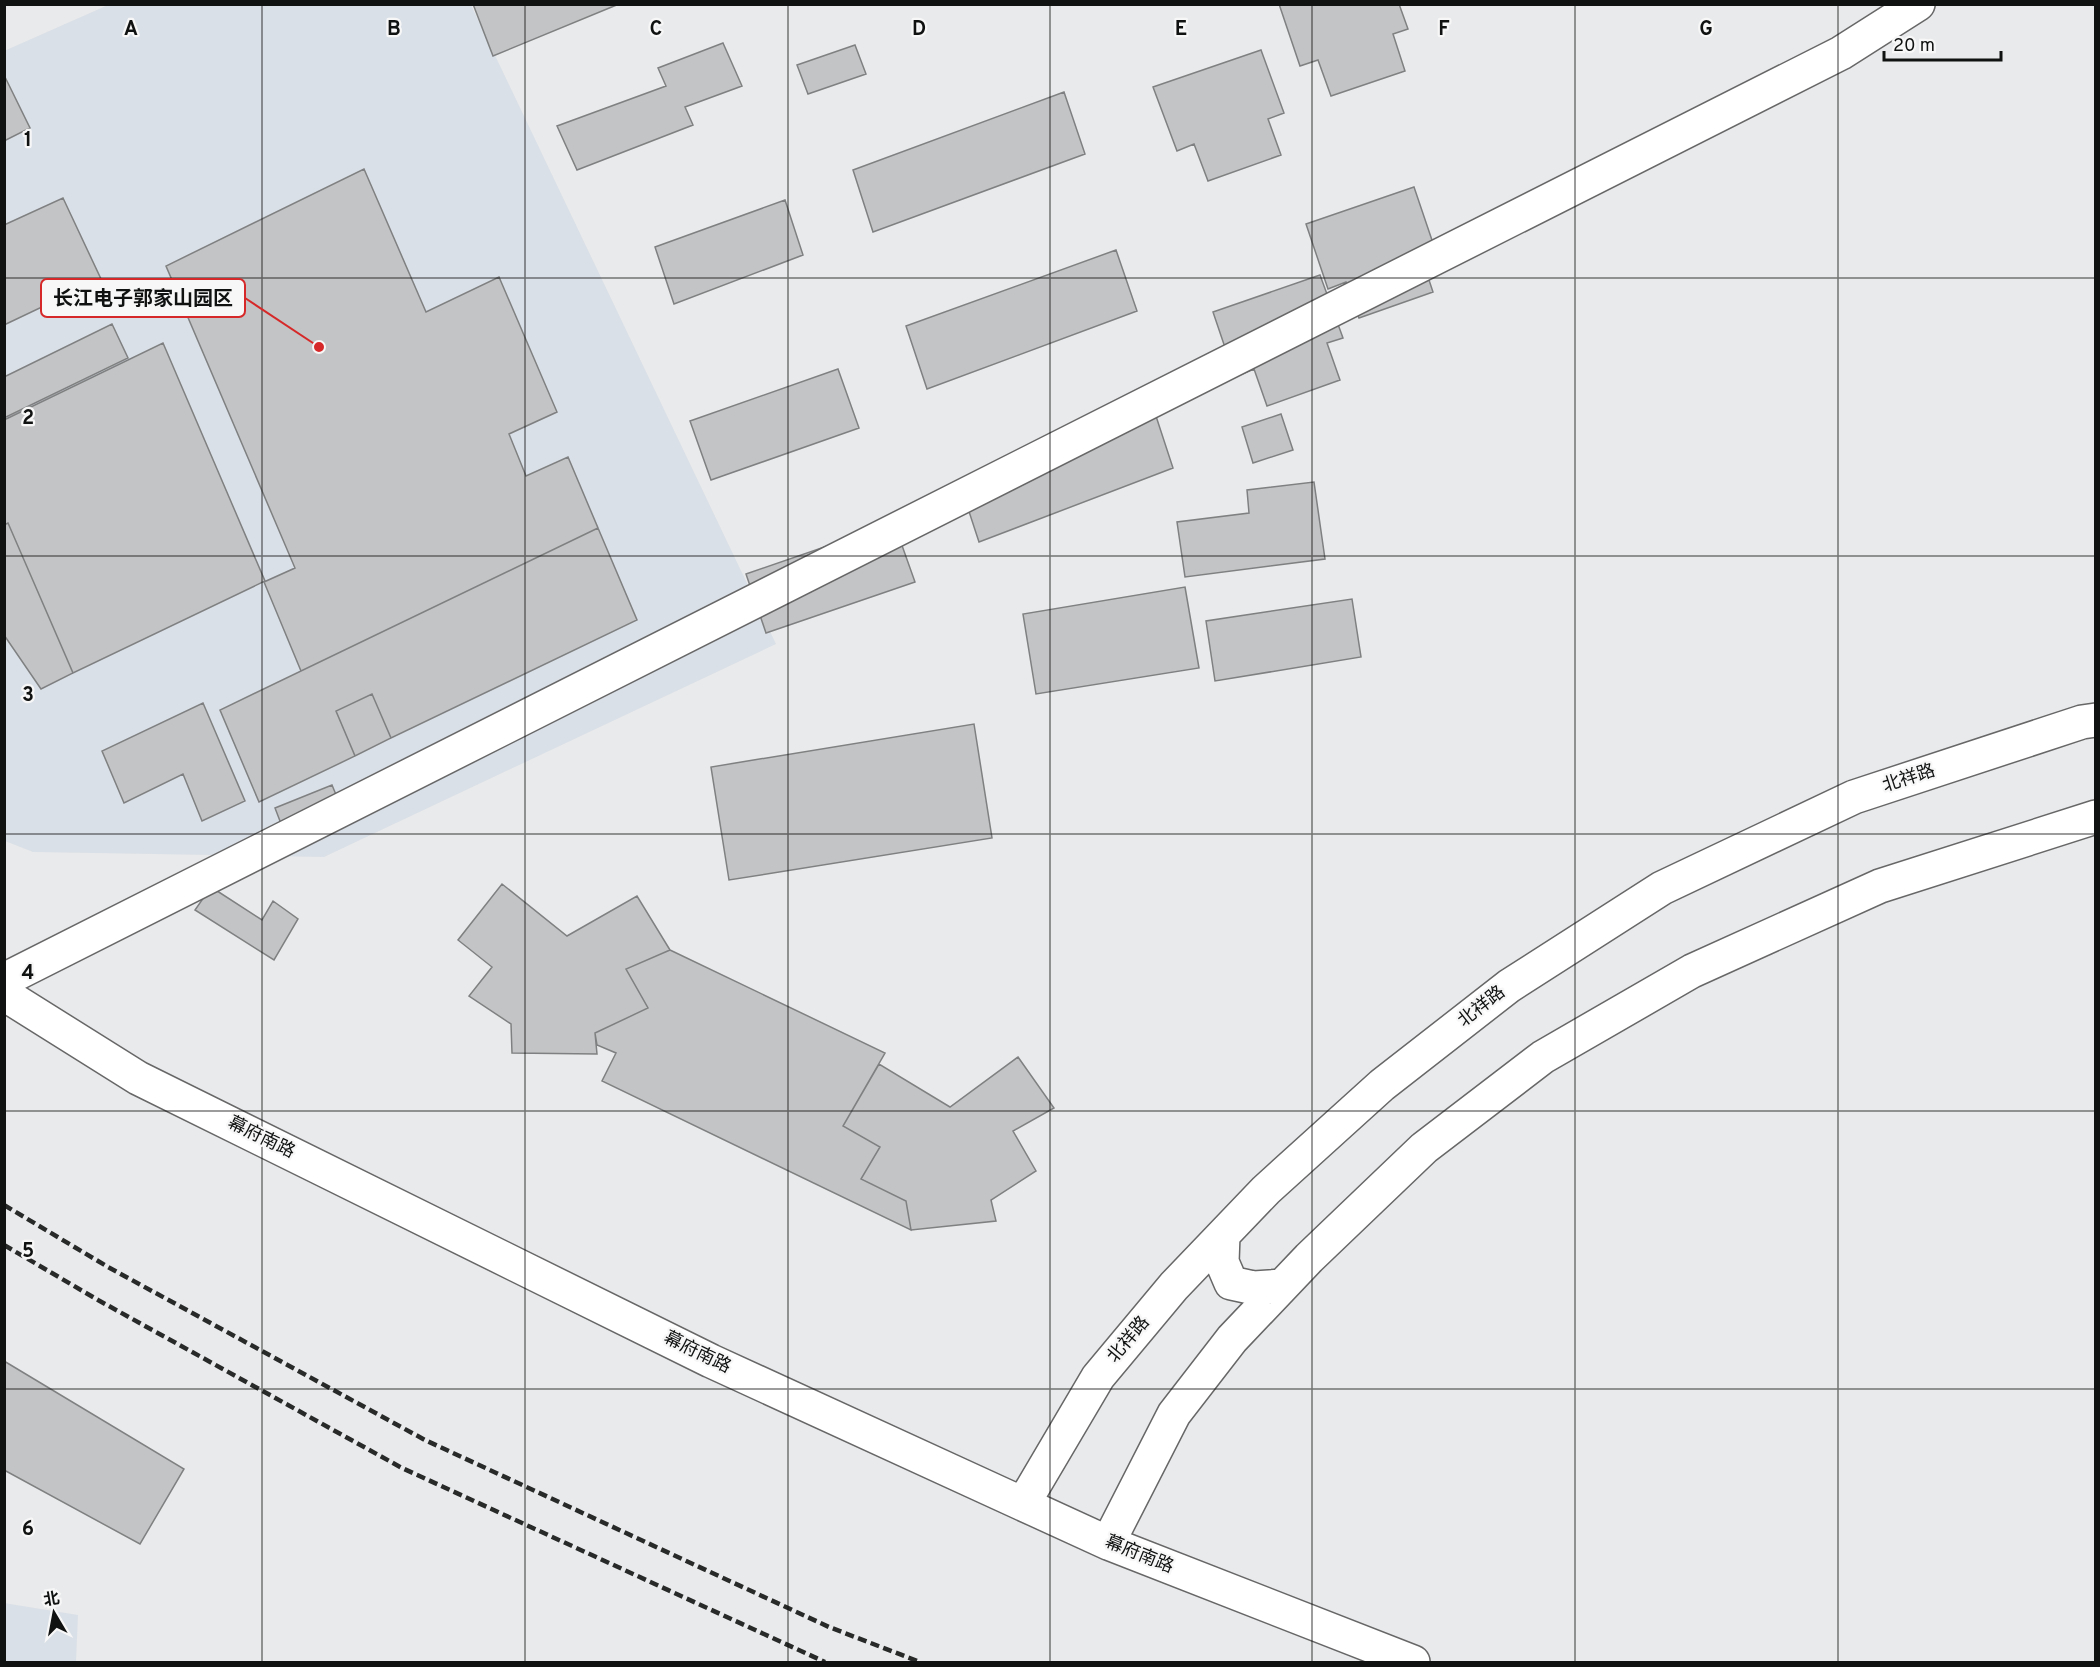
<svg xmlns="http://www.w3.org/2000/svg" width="2100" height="1667" viewBox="0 0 2100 1667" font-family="Overpass,'Noto Sans SC',sans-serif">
  <rect width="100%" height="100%" fill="#e9eaeb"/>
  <!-- built -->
  <path fill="#dae0e7" d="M108,5H471L776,644L324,857L33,852L5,841L4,51Z
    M4,1603L78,1615L76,1662H5Z"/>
  <!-- building -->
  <path fill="#c3c4c5" stroke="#7f8081" stroke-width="1.5" d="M473,4H619L493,56Z
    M1279,4H1399L1408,29L1393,34L1405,71L1331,96L1318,60L1300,66Z
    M723,43L742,86L685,107L693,125L577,170L557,126L666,86L658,68Z
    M855,45L866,74L808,94L797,65Z
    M1261,50L1284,113L1268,119L1281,155L1208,181L1194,144L1177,151L1153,87Z
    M4,75L30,128L4,141Z
    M1064,92L1085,154L873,232L853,170Z
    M364,169L426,312L499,277L557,412L509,434L526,476L568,457L598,528L301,671L264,582L295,568L166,266Z
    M1414,187L1436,252L1421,256L1433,292L1359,318L1346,282L1328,289L1306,224Z
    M63,198L101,279L4,325V225Z
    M785,200L803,255L674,304L655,247Z
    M1116,250L1137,311L927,389L906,326Z
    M1320,275L1343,338L1327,343L1340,380L1267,406L1254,369L1235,377L1213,312Z
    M112,324L128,358L4,418V377Z
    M163,343L265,581L73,673L8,523L4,525V420Z
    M838,369L859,428L711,480L690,421Z
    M1153,407L1173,468L979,542L959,481Z
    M1281,414L1293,450L1253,463L1242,427Z
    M1314,482L1325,559L1185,577L1177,522L1249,513L1247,490Z
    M8,523L73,673L41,689L4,635V525Z
    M894,523L915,582L766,633L746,574Z
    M598,528L637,620L391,738L372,694L336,711L355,756L259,802L220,710Z
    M1185,587L1199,668L1036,694L1023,614Z
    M1352,599L1361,657L1215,681L1206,621Z
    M372,694L391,738L355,756L336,711Z
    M203,703L245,801L202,821L183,774L124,803L102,751Z
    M974,724L992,838L729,880L711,767Z
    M332,785L346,819L288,842L275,808Z
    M502,884L567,936L637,896L670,950L626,969L648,1008L595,1033L597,1054L512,1053L511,1024L469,996L492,967L458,940Z
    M211,887L262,920L273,901L298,919L274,960L195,910Z
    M670,950L885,1053L843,1126L880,1147L861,1179L906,1201L911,1230L602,1081L616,1053L597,1045L595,1033L648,1008L626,969Z
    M1018,1057L1054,1108L1013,1131L1036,1171L991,1200L996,1221L911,1230L906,1201L861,1179L880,1147L843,1126L879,1064L950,1107Z
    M4,1361L184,1469L140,1544L4,1470Z"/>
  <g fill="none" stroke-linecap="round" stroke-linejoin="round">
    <defs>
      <path id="minor" d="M4,980L1841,53L1918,4"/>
      <path id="tertiary" d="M4,994L138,1078L711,1361L1108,1543L1413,1662
        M1223,1235L1222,1262L1231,1283L1254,1288L1282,1286
        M1023,1504L1098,1377L1174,1286L1266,1190L1382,1085L1509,986L1662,888L1854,797L2082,722L2096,720
        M1108,1543L1174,1414L1232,1339L1309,1258L1424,1148L1543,1057L1692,971L1880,886L2096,817"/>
    </defs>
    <!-- minor casing -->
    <use href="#minor" stroke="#676768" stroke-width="36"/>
    <!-- tertiary casing -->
    <use href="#tertiary" stroke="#676768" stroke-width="36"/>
    <!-- minor -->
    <use href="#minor" stroke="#fff" stroke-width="33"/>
    <!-- tertiary -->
    <use href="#tertiary" stroke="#fff" stroke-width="33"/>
    <!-- rail -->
    <path stroke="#282929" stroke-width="4.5" stroke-dasharray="9 4.5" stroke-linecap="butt" d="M4,1205L108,1267L425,1440L829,1627L920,1662
      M4,1245L98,1300L402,1468L825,1662"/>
  </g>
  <!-- grid -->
  <path fill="none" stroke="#101111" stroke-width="1.5" stroke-opacity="0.55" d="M262,4V1662M525,4V1662M788,4V1662M1050,4V1662M1312,4V1662M1575,4V1662M1838,4V1662M4,278H2096M4,556H2096M4,834H2096M4,1111H2096M4,1389H2096"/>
  <g text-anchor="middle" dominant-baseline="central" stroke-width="4.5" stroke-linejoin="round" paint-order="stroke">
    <!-- street labels -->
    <g font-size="18" fill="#101111" stroke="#f7f7f8">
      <text transform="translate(1909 779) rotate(-18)">北祥路</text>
      <text transform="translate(1482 1007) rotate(-38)">北祥路</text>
      <text transform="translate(261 1138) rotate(26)">幕府南路</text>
      <text transform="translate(1129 1340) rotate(-50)">北祥路</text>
      <text transform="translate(697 1353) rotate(26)">幕府南路</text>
      <text transform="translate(1139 1555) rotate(22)">幕府南路</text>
    </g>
  </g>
  <g font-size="20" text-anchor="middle" font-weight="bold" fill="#101111" stroke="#f7f7f8" stroke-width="4.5" stroke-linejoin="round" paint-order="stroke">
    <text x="131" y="35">A</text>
    <text x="394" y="35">B</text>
    <text x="656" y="35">C</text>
    <text x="919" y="35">D</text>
    <text x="1181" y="35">E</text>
    <text x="1444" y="35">F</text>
    <text x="1706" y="35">G</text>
    <text x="28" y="146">1</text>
    <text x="28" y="424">2</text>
    <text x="28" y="701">3</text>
    <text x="28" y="979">4</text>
    <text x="28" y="1257">5</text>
    <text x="28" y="1535">6</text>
  </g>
  <!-- callouts -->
  <path fill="none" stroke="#d62828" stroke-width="2" d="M319 347L245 298"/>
  <circle fill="#d62828" stroke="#f7f7f8" stroke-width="2" cx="319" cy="347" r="6"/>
  <rect fill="#f7f7f8" stroke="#d62828" stroke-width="2" x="41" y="279" width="204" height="38" rx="6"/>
  <g font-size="20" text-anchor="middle" font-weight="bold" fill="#101111">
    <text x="143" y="305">长江电子郭家山园区</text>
  </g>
  <!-- border -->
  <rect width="2100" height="1667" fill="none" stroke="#101111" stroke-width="12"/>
  <!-- north arrow -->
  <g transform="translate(54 1613) rotate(350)" stroke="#f7f7f8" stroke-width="4.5" paint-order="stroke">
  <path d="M0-4.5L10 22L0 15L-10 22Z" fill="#101111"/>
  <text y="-9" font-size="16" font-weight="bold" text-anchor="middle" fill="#101111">北</text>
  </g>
  <!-- scale -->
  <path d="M1884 51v9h117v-9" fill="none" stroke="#101111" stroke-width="3"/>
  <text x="1893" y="51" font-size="18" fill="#101111" stroke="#f7f7f8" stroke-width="4.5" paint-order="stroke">20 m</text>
</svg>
